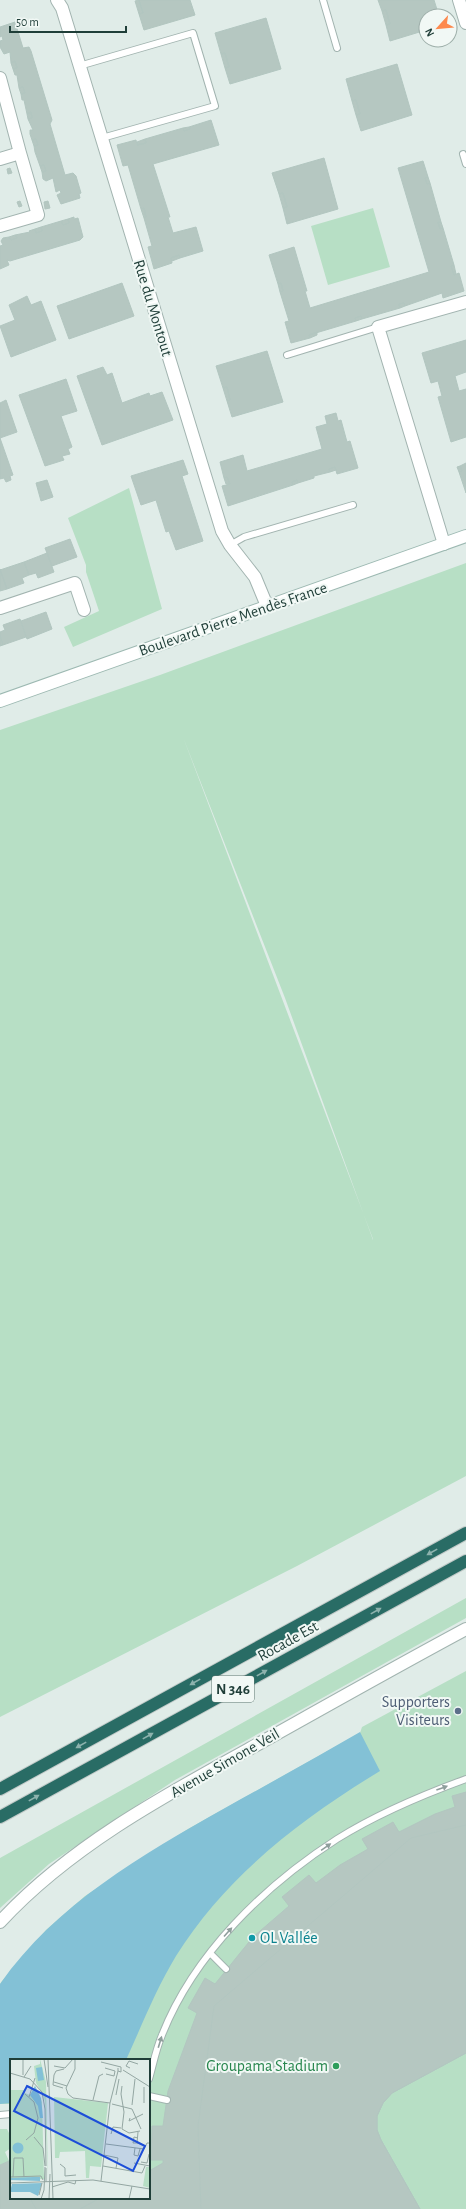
<svg xmlns="http://www.w3.org/2000/svg" width="466" height="2209" viewBox="0 0 466 2209" font-family="'Alegreya Sans',sans-serif">
  <rect width="100%" height="100%" fill="#e0ece8"/>
  <!-- green -->
  <path fill="#b7dfc5" fill-rule="evenodd" d="M373,208L390,267L328,285L311,226Z
    M129,488L162,609L73,647L64,627L99,611L86,572V565L68,518Z
    M466,563V1476L297,1566L0,1717V730L160,675ZM183,737L285,998L373,1240V1239Z
    M466,1598V1618L175,1780L49,1864L0,1908V1858Z
    M466,1671V2209H80L149,2198V2060H11V2104H0V1984L2,1981L46,1930L85,1896L188,1829L360,1733L362,1727Z
    M0,2129H7L11,2137V2148L5,2152L9,2161L0,2165Z"/>
  <!-- water -->
  <path fill="#83c1d6" d="M360,1732L380,1771C301,1819 226,1876 176,1956C156,1989 142,2025 126,2060H11V2103L0,2104V1984C56,1904 142,1855 225,1808C270,1783 315,1758 360,1732Z"/>
  <!-- building -->
  <path fill="#b5c7c1" stroke="#b2c6c0" d="M139,0H190L195,15L144,30L139,14L143,13Z
    M139,0L143,13L139,14L135,1Z
    M378,0H434L439,16H426V30L390,41L386,25L390,24L386,10L382,11Z
    M386,10L390,24L386,25L382,11Z
    M266,18L281,69L230,84L225,68L229,67L225,53L221,54L215,33Z
    M15,22L23,48L29,47L31,51L52,120L50,124L65,175L73,173L76,176L81,193L79,194L80,198L61,204L57,195L61,193L60,190L56,192L53,178L46,181L43,179L42,172L46,171L44,165L40,166L35,152L34,146L38,145L36,139L32,140L30,134V130H33L28,119L32,118L31,112L27,114L24,100H22L21,94L25,93L23,87L19,88L17,75H15L13,69L17,68L15,61L11,63L10,52L4,54L0,47V41L3,40L2,36L0,37V27Z
    M225,53L229,67L225,68L221,54Z
    M15,61L17,68L13,69L11,63Z
    M397,64L412,115L361,131L356,115L360,114L356,100L352,101L346,79Z
    M23,87L25,93L21,94L19,88Z
    M356,100L360,114L356,115L352,101Z
    M31,112L32,118L28,119L27,114Z
    M211,120L219,145L153,164L170,217H168L173,233L196,227L203,251L180,258L179,255L171,258L172,263L154,269L148,247L152,246L144,218L146,217L144,208L141,209L128,165L123,166L117,145L136,140L137,145L146,143L145,139L183,128L184,131L190,129L189,127Z
    M189,127L190,129L184,131L183,128Z
    M36,139L38,145L34,146L32,140Z
    M145,139L146,143L137,145V142Z
    M324,158L338,209L287,224L283,208L287,207L283,193L279,194L272,173Z
    M423,161L428,177L425,178L427,184L430,183L441,222H438L440,229L443,228L454,265L451,266L454,275L459,273L464,291L443,298L442,293L405,306L404,303L399,304L400,308L362,319L361,316L355,318L356,321L309,335L310,338L291,343L285,322L289,321L280,292L283,291L281,283L278,284L269,255L294,247L307,291H305L310,308L429,272L398,168Z
    M44,165L46,171L42,172L40,166Z
    M10,168L12,173L8,174L7,169Z
    M428,177L430,183L427,184L425,178Z
    M283,193L287,207L283,208L279,194Z
    M20,201L22,206L19,207L17,202Z
    M48,201L50,208L45,209L44,202Z
    M144,208L146,217L144,218L141,209Z
    M74,217V219L78,218L83,237L80,240L10,261L7,260L9,265L0,269V246L3,245L1,241L3,238L9,237L11,240L17,238L15,235L30,232L29,231L35,229L36,233L42,231L41,227L61,221L63,225L69,223L68,219Z
    M68,219L69,223L63,225L61,221Z
    M438,222H441L443,228L440,229Z
    M41,227L42,231L36,233L35,229Z
    M15,235L17,238L11,240L9,237Z
    M179,255L180,258L172,261L171,258Z
    M454,265L456,274L454,275L451,266Z
    M122,283L134,316L69,339L57,306Z
    M281,283L283,291L280,292L278,284Z
    M27,296L31,305L41,301L56,340L11,357L0,326L15,320L9,305Z
    M404,303L405,306L400,308L399,304Z
    M361,316L362,319L356,321L355,318Z
    M317,332V335L310,338L309,335Z
    M466,340V372L455,376L459,391L466,389V437L451,442L438,397L442,396L438,381L431,383L422,353Z
    M267,351L283,402L232,417L227,401L230,400L227,387L223,388L216,366Z
    M103,367L107,375L112,373L122,403L149,393L150,396L162,392L173,420L102,445L77,376Z
    M66,379L77,411L61,416L72,447L68,449L70,454L62,456L64,460L45,466L19,395Z
    M227,387L230,400L227,401L223,388Z
    M6,400L17,432L0,438L13,475L10,476L11,480L6,482L4,478L0,479V403Z
    M336,413L338,421L341,420L347,442L350,441L358,468L337,474L335,467L329,469L330,472L314,476V478L298,483L297,480L292,482L293,485L228,506L222,486L230,484L227,477L224,478L220,462L243,455L247,471L322,449L316,427L327,424L325,416Z
    M183,460L188,474L182,476L203,541L176,550L169,531L166,532L156,500L141,505L131,476Z
    M466,463V493L459,472L462,471L460,466Z
    M460,466L462,471L459,472L457,467Z
    M335,467L336,470L330,472L329,469Z
    M227,477L230,484H226L224,478Z
    M47,480L53,497L41,501L36,483Z
    M297,480L298,483L293,485L292,482Z
    M70,539L77,557L52,566L45,548Z
    M47,553L54,572L38,578L36,573L29,575L24,562Z
    M24,562L29,575L22,578L24,583L7,589L0,570Z
    M0,569L7,589L0,591Z
    M46,612L52,629L27,639L21,621Z
    M20,619L26,637L3,645L0,635V632L5,630L3,625Z
    M0,635L3,645L0,646Z
    M466,1792V2053L392,2093L383,2103L377,2116V2130L381,2140L420,2209H80L100,2198H149V2171L163,2163V2160H151L152,2126H163L168,2091L197,2013L188,2008L205,1978L215,1984L253,1937L289,1906L282,1897L309,1875L316,1883L340,1865L368,1849L362,1839L393,1822L399,1832L435,1814L455,1807L452,1796Z
    M466,1825V2053L392,2093L383,2103L377,2116V2130L381,2140L420,2209H201L198,2126L214,2006L411,1838Z
    M9,2161L11,2164V2198H30L36,2209H0V2165Z
    M30,2198H100L80,2209H36Z"/>
  <g fill="none" stroke-linecap="round" stroke-linejoin="round">
    <defs>
      <path id="lane" d="M323,0L337,48
        M79,66L193,33L215,106L102,138
        M463,154L466,164
        M287,355L378,327
        M230,545L244,537L353,505
        M210,1953L226,1969
        M149,2079C153,2065 156,2049 162,2035C194,1954 264,1886 337,1839C377,1814 422,1795 466,1779
        M149,2096L167,2100
        M0,2115L11,2114"/>
      <path id="street" d="M57,0L62,8L222,531L230,545L255,577L267,606
        M459,0L466,23
        M0,78L20,153L0,159
        M0,226L38,215L20,153
        M444,544L378,327L466,302
        M0,608L75,583L84,610
        M0,1922C71,1845 169,1793 260,1743C328,1705 397,1666 466,1629"/>
      <path id="secondary" d="M0,701L466,536"/>
      <path id="highway" d="M0,1789L466,1533
        M0,1817L466,1561"/>
    </defs>
    <!-- lane casing -->
    <use href="#lane" stroke="#a2b4b0" stroke-width="8"/>
    <!-- street casing -->
    <use href="#street" stroke="#a2b4b0" stroke-width="14"/>
    <!-- secondary casing -->
    <use href="#secondary" stroke="#9db9b2" stroke-width="14"/>
    <!-- highway casing -->
    <use href="#highway" stroke="#c0c9c7" stroke-width="14"/>
    <!-- lane -->
    <use href="#lane" stroke="#fff" stroke-width="6"/>
    <!-- street -->
    <use href="#street" stroke="#fff" stroke-width="12"/>
    <!-- secondary -->
    <use href="#secondary" stroke="#fff" stroke-width="12"/>
    <!-- highway -->
    <use href="#highway" stroke="#296c65" stroke-width="12"/>
  </g>
  <!-- one-way arrows -->
  <defs><path id="oneway-solid" d="M-6-.8H1V-3.2L6.5 0L1 3.2V.8H-6Z"/></defs>
  <g fill="#8db2ad">
    <use href="#oneway-solid" transform="translate(432 1552) rotate(151)"/>
    <use href="#oneway-solid" transform="translate(376 1611) rotate(-29)"/>
    <use href="#oneway-solid" transform="translate(262 1673) rotate(-29)"/>
    <use href="#oneway-solid" transform="translate(195 1682) rotate(151)"/>
    <use href="#oneway-solid" transform="translate(148 1736) rotate(-29)"/>
    <use href="#oneway-solid" transform="translate(81 1745) rotate(151)"/>
    <use href="#oneway-solid" transform="translate(34 1798) rotate(-29)"/>
  </g>
  <g fill="#8f9e9c">
    <use href="#oneway-solid" transform="translate(442 1788) rotate(-20)"/>
    <use href="#oneway-solid" transform="translate(326 1847) rotate(-35)"/>
    <use href="#oneway-solid" transform="translate(228 1932) rotate(-48)"/>
    <use href="#oneway-solid" transform="translate(160 2042) rotate(-73)"/>
  </g>
  <!-- markers -->
  <circle fill="#5c6f8a" stroke="#f1f8f5" stroke-width="1.5" cx="458" cy="1711" r="4"/>
  <circle fill="#0f9aa8" stroke="#f1f8f5" stroke-width="1.5" cx="252" cy="1938" r="4"/>
  <circle fill="#2e9e5b" stroke="#f1f8f5" stroke-width="1.5" cx="336" cy="2066" r="4"/>
  <g text-anchor="middle" dominant-baseline="central" stroke-width="4" stroke-linejoin="round" paint-order="stroke">
    <!-- shield labels -->
    <rect fill="#f1f8f5" stroke="#5e7671" stroke-width="1" x="212" y="1676" width="42" height="26" rx="3"/>
    <g font-size="15" font-weight="bold" fill="#1f3e38">
      <text x="233" y="1689">N 346</text>
    </g>
    <!-- street labels -->
    <g font-size="16" fill="#1f3e38" stroke="#f1f8f5">
      <text transform="translate(153 308) rotate(73)">Rue du Montout</text>
      <text transform="translate(233 619) rotate(-19)">Boulevard Pierre Mendès France</text>
      <text transform="translate(288 1641) rotate(-29)">Rocade Est</text>
      <text transform="translate(225 1763) rotate(-30)">Avenue Simone Veil</text>
    </g>
    <!-- service labels -->
    <g font-size="16" fill="#4e5e75" stroke="#f1f8f5" text-anchor="end">
      <text x="450" y="1702">Supporters<tspan x="450" dy="18">Visiteurs</tspan></text>
    </g>
    <!-- culture labels -->
    <g font-size="16" fill="#0d838f" stroke="#f1f8f5" text-anchor="start">
      <text x="260" y="1938">OL Vallée</text>
    </g>
    <!-- leisure labels -->
    <g font-size="16" fill="#27864d" stroke="#f1f8f5" text-anchor="end">
      <text x="328" y="2066">Groupama Stadium</text>
    </g>
  </g>
  <!-- overview -->
  <g transform="translate(10 2059)">
    <rect width="140" height="140" fill="#e0ece8"/>
    <path d="M30,0L36,23L38,122L35,43L33,35L26,24L24,7L30,5ZM25,27L32,43L34,120L0,121V31H15V34L20,36ZM44,38L98,44L91,108L80,107L79,119H76L75,92L50,93L49,99H45ZM136,108H140V129L133,127Z" fill="#b7dfc5"/>
    <path d="M32,8L34,21L28,22L26,9ZM25,27L31,39L33,59H30L28,47L20,36ZM2.5 89a5.5 5.5 0 1 1 11 0a5.5 5.5 0 1 1-11 0ZM24,118H30V122L0,121V119ZM32,124L28,137L20,133H0L2,125Z" fill="#83c1d6"/>
    <path fill="none" stroke="#93a6a2" stroke-width="1" d="M13,0V16M34,0L38,28M38,0L43,140M65,0V10L56,29L58,35L63,39L100,44M91,3L111,8V13L108,12V9M44,7L55,9L63,0M95,9L105,12L104,17L96,15M120,9L116,7L119,2L128,5M113,11L140,28M0,14L20,20L32,33L35,50L36,107M14,18L21,7M44,23L57,27M112,27L111,35L114,53L112,70L119,74L130,72M53,29L43,26L44,16L46,12L54,10M15,35L24,43L28,59L24,74L16,81M106,36L109,20M19,38L25,19M83,41L89,17L93,15M134,44V28M102,45L122,50L131,70M122,46L125,20M120,59L119,62L133,55M128,73L127,84L134,86M101,75L103,68L111,69M24,78L33,89L35,107M127,84H123L124,78L128,79M96,85L134,90L137,84H140M125,89L124,96L128,97L130,90M94,96L108,99L106,109M131,103L137,104L139,95M124,104L140,107M50,105L55,109V117L66,116M93,107L132,114L135,107M36,109V123M0,118L31,117L33,121M3,118L4,99H13L14,118M83,121L140,130M91,122L100,44L108,12M0,124L83,121M42,128L58,123L65,125L66,121M29,136L32,124M31,140L34,131L35,108M39,140L40,115M119,140L122,127"/>
    <path fill="#1d4ed8" fill-opacity="0.15" stroke="#1d4ed8" stroke-width="2" d="M17,27L135,87L123,112L4,52Z"/>
    <rect width="140" height="140" fill="none" stroke="#1f3e38" stroke-width="2"/>
  </g>
  <!-- north arrow -->
  <g transform="translate(438 28) rotate(243)"><circle r="19" fill="#f1f8f5" stroke="#9daea9"/>
  <path d="M0-3L7 15L0 10L-7 15Z" fill="#fd894d"/>
  <text y="-6" font-size="11" font-weight="bold" text-anchor="middle" fill="#1f3e38">N</text>
  </g>
  <!-- scale -->
  <path d="M10 26v6h116v-6" fill="none" stroke="#1f3e38" stroke-width="2"/>
  <text x="16" y="26" font-size="12" fill="#1f3e38" stroke="#f1f8f5" stroke-width="3" paint-order="stroke">50 m</text>
</svg>
